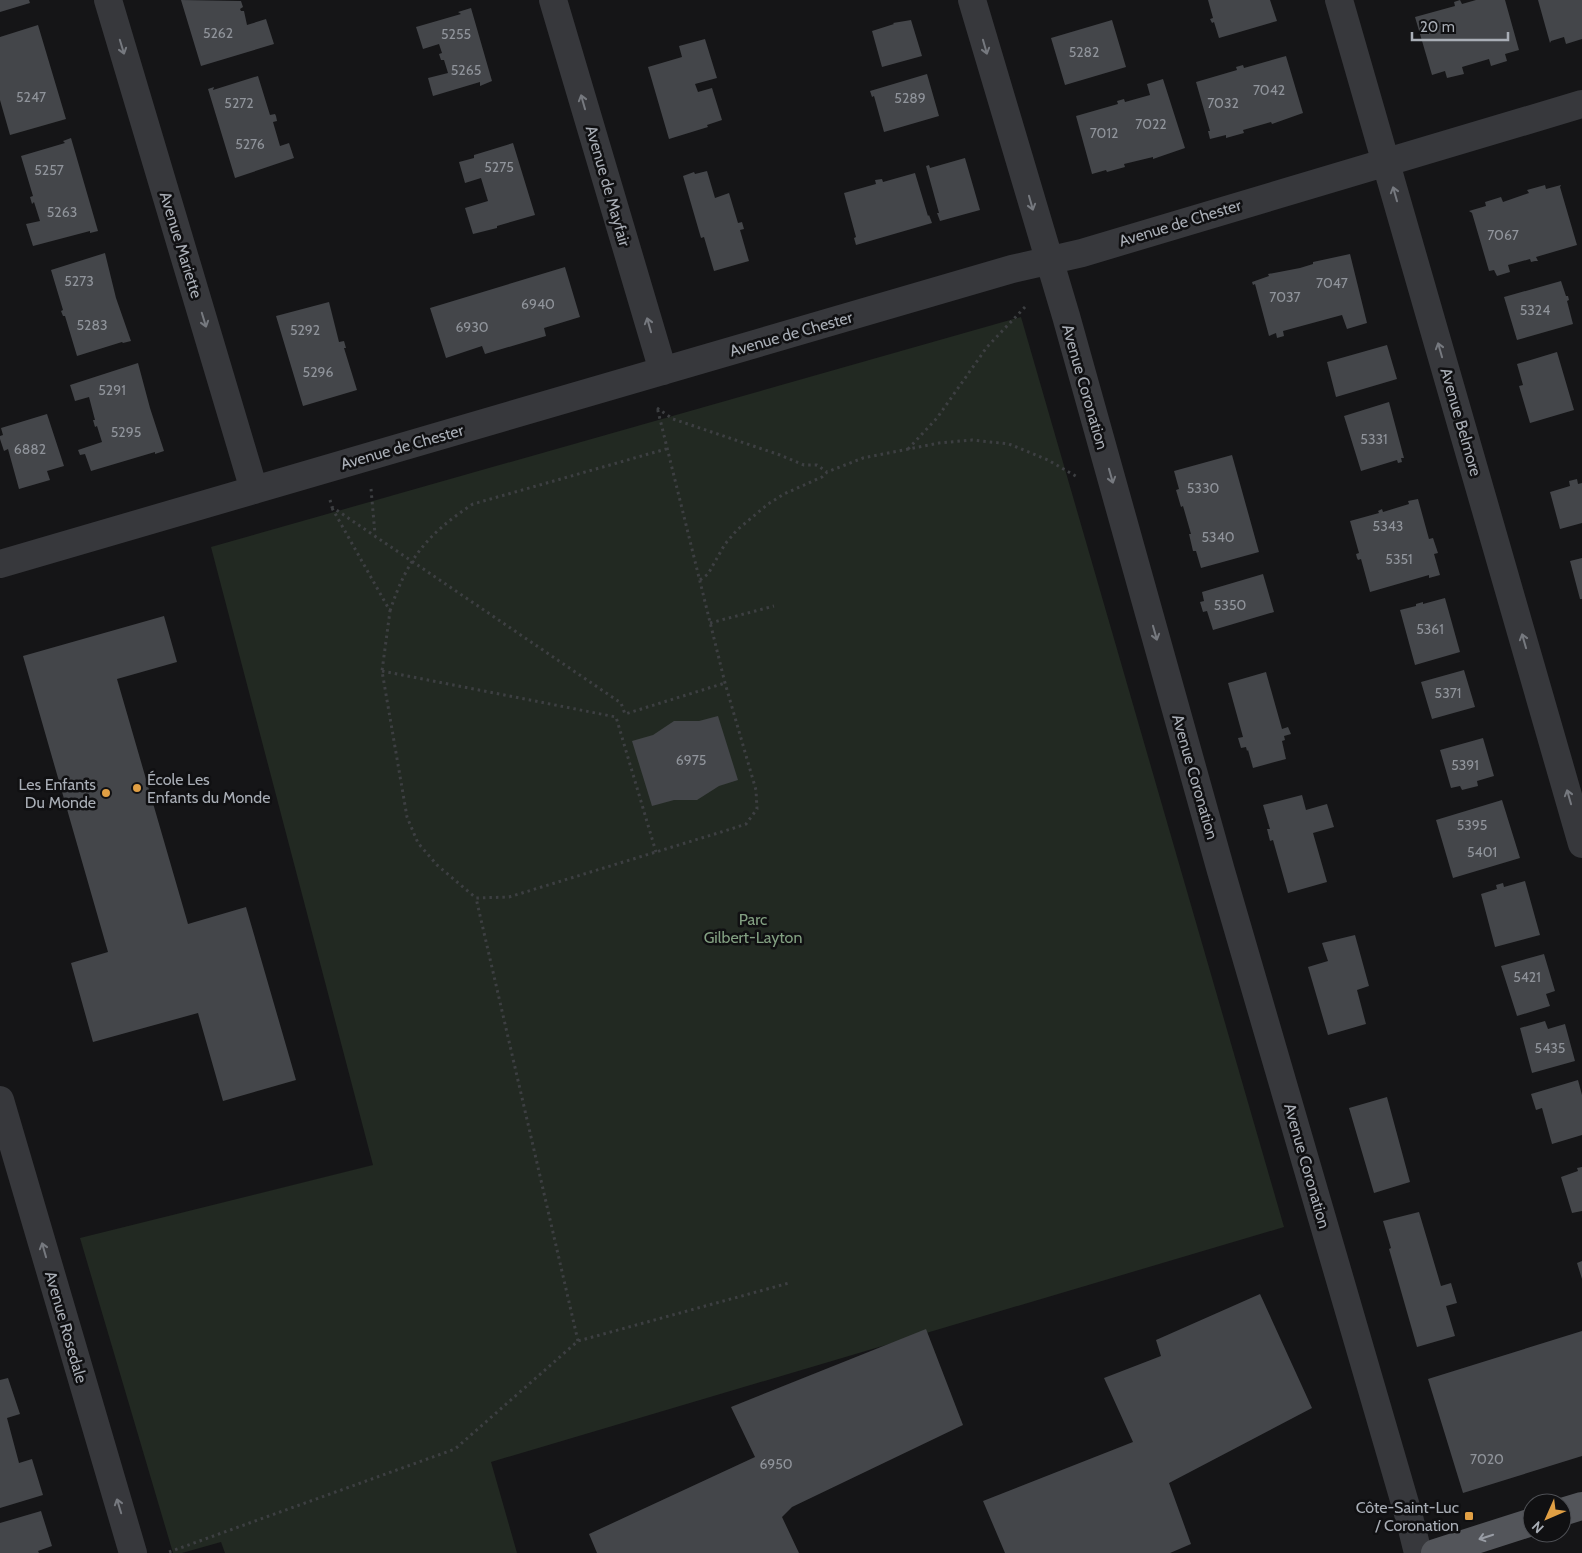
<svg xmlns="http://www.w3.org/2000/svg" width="1582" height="1553" viewBox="0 0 1582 1553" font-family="Cabin,sans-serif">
  <rect width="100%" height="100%" fill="#151517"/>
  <!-- green -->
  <path fill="#222922" d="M1021,317L1284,1227L491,1462L517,1553H225L221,1542L182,1553H173L80,1238L373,1165L211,547Z"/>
  <!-- building -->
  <path fill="#44464a" d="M0,0H29L30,3L0,12Z
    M181,0L241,1L243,7L240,9L241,11H244L247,25L266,19L274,44L201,66Z
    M1208,0H1270L1277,21L1219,38L1214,22L1212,23L1210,19L1213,18Z
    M1460,0L1462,4L1476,0H1505L1519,50L1505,54L1507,61L1491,66L1489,59L1462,67L1464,74L1447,78L1445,71L1432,75L1415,17L1455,6L1454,2Z
    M1538,0H1582V39L1566,44L1564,37L1551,41L1550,43Z
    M471,8L492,81L480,86V82L433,96L428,78L448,73L444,60H441L439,54L442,53L439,44L423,49L416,27L461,14L458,12Z
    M911,20L922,56L882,67L872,31L894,24L893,23Z
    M1112,20L1126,67L1065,85L1051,38Z
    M38,25L66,119L10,135L0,100V37Z
    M705,39L717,78L695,84L698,92L712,88L722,120L707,125L708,127L669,139L648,67L682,57L679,46Z
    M1286,56L1303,113L1272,124L1271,122L1243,130L1244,133L1226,138V135L1210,139L1208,131H1210L1196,82L1237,70L1236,67L1243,65L1244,68Z
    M927,74L939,116L884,132L874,96L872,97L870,91Z
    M258,76L270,115L275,114L276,116L277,121L273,122L280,146L289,143L294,158L235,178L208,89L214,87L213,90Z
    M1163,79L1185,148L1153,159V157L1124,164L1125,167L1107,172L1106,170L1092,174L1076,116L1118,104L1117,101L1124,99L1125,102L1150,95L1147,84Z
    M71,138L98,231L90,233V231L33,246L26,224L40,221L34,202L32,204L30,197L33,196L21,156L65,143L63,141Z
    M513,143L535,215L497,226V228L473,234L465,208L488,201L481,178L465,183L459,162L474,158V155Z
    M965,158L980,210L940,221L937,213H939L926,166L929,165L930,168Z
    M707,171L715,198L729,193L738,223L742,222L744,229L740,230L749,261L714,271L704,237L701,238L683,176L694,172L695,174Z
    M915,173L928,216L929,215L932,223L856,245L854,238L856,237L844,193L876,184L875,180L882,179L883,182Z
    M1545,185L1546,189L1561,185L1560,187L1577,245L1536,257L1538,261H1535L1531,262L1530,259L1508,265L1510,272L1497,276L1494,270L1489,271L1472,213L1469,211L1486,206L1485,202L1501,197L1503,202L1529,193L1527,190Z
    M105,253L116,298L131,341L123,343L122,342L77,356L65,316H63L61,311L63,310L51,270Z
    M1350,254L1367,323L1347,329L1342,315L1283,331L1284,336L1277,338L1276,333L1269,336L1255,284L1253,285L1252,282L1269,276L1268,274L1300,268L1313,264V262Z
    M565,267L580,317L544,328L546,336L485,354L482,346L446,358L430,308Z
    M1561,281L1566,296H1568L1569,300L1567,301L1573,324L1517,340L1504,297Z
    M329,302L339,342L344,341L346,348H344L357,390L303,406L276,316Z
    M1387,345L1397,379L1336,397L1327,362Z
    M1557,352L1574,410L1530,423L1519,386L1523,385L1517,364Z
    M138,363L150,408L164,451L155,454V452L91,471L85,454L80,455L78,450L102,442L97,426L95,427L93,420H95L89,397L75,401L70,385Z
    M1389,402L1404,458H1401L1402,462L1398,463L1397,460L1361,471L1344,416Z
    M47,414L64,466L47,471L50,480L19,489L8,449L4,451L0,439V436L3,435L1,428Z
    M1232,455L1259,552L1201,568L1196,551H1193L1189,534H1191L1183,506L1181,507L1176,490L1179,489L1174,471Z
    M1577,479L1578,484L1582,483V523L1560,529L1550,492L1570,486L1569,481Z
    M1418,499L1429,539L1433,538L1438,553L1434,554L1440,575L1429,578V575L1370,592L1361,559L1358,560L1357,558L1356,554L1359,553L1350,521L1379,513L1378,511L1382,509L1383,512L1409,504L1408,501Z
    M1582,558V599H1580L1570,561Z
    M1263,574L1274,612L1213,630L1207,611L1203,612L1200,602L1204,601L1202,592Z
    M1445,598L1460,652L1415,665L1400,610L1416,606V604L1423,602V604Z
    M164,616L177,662L117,679L188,924L246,907L296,1080L223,1101L198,1013L93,1042L71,963L108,952L23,656Z
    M1464,670L1475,707L1432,719L1421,682Z
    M1266,672L1282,729L1288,727L1291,734L1284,736L1285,740L1282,741L1286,759L1253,768L1248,750L1247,751L1246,747L1241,748L1238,738L1243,737L1228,683Z
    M718,716L738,780L719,786L697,800H674L652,806L632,741L653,735L674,721H699Z
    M1483,738L1494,776L1477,781L1478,786L1462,790L1460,786L1451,788L1440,750Z
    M1302,795L1306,810L1327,804L1334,827L1313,833L1327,882L1288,893L1273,840L1270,841L1267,829H1270L1263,805Z
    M1502,800L1520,858L1453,878L1436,820Z
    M1525,881L1540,935L1495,947L1481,894L1497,889L1496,885L1503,883L1504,887Z
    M1355,935L1369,986L1357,990L1366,1024L1328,1035L1308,967L1328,961L1322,943Z
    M1544,954L1555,991L1546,994L1550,1006L1517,1016L1501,966Z
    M1545,1021L1548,1029L1565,1024L1575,1061L1532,1073L1520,1028Z
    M1578,1080L1582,1095V1135L1552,1144L1542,1108L1536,1110L1531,1094Z
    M1387,1097L1410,1182L1374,1193L1349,1108Z
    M1582,1167V1211L1572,1213L1561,1177L1578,1171L1577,1168Z
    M1419,1212L1441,1286L1451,1283L1457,1303L1446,1306L1455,1336L1417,1347L1389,1249L1391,1248L1383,1221Z
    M1582,1261V1279L1577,1263Z
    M1260,1294L1312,1408L1169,1483L1191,1544L1170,1553H1005L983,1501L1133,1442L1104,1378L1161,1356L1156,1340Z
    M926,1329L963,1425L792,1507L782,1517L799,1553H597L589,1534L755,1457L731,1407Z
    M1582,1331V1456L1463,1493L1428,1379Z
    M8,1378L20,1414L7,1418L19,1463L32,1459L43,1495L0,1508V1380Z
    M41,1511L52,1546L38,1551L39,1553H0V1523Z"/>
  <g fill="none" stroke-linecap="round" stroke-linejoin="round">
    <!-- path -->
    <path stroke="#3d3f42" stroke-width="3" stroke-dasharray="2.5 4" stroke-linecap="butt" d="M657,408L673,419L780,455L804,465H817L827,472
      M908,449L937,418L987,347L1026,306
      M371,489L375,534
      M330,500L332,507L621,703L625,714L725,683
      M332,508L390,611L382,671L407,817L418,843L437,865L476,898
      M700,580L708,574L725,544L737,530L768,504L784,494L822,477L827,472L863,458L939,443L972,440L1009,444L1048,460L1079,478
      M390,611C407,559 427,534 473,504L666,449
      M710,623L774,606
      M382,671L616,717L656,852
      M578,1341L476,898L509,897L731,829L746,824L757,809L756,790L725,683L657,407
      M169,1552L455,1449L578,1341L789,1283"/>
    <!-- minor -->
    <path stroke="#37383c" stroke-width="28" d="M108,0L254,490
      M553,0L663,371
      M972,0L1066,316L1221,871L1409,1517L1418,1553
      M1339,0L1582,844
      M0,564L1012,269L1082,253L1582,104
      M0,1100L133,1553"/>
    <!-- major -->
    <path stroke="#53555a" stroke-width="28" d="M1562,1512L1582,1506
      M1435,1553L1532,1522"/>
  </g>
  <!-- one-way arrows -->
  <defs><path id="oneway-shaft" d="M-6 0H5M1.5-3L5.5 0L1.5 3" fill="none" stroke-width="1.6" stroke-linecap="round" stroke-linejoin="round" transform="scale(1.25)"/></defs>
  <g stroke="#76797f">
    <use href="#oneway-shaft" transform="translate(122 47) rotate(73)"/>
    <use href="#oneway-shaft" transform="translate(985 47) rotate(74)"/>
    <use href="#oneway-shaft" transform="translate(583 102) rotate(-106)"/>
    <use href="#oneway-shaft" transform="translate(1395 194) rotate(-106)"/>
    <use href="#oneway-shaft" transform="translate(1031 203) rotate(74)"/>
    <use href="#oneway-shaft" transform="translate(204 320) rotate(73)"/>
    <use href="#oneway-shaft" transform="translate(649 325) rotate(-106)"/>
    <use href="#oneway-shaft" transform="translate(1440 350) rotate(-106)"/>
    <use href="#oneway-shaft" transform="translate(1111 476) rotate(74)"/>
    <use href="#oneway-shaft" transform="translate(1155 633) rotate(74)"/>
    <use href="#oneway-shaft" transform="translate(1524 641) rotate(-106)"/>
    <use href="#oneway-shaft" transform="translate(1569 797) rotate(-106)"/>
    <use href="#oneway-shaft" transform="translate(44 1250) rotate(-106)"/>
    <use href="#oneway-shaft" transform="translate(119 1506) rotate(-107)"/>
  </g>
  <use stroke="#989ca4" href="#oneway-shaft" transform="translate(1486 1537) rotate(162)"/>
  <!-- markers -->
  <g fill="#e09f44" stroke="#101012" stroke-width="2">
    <circle cx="137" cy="788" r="5"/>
    <circle cx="106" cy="793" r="5"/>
    <rect x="1464" y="1511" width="10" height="10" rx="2.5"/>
  </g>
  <g text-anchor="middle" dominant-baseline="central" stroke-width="5" stroke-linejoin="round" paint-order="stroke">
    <!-- number labels -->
    <g font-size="14" fill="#90949b">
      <text x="218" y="33">5262</text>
      <text x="456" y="34">5255</text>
      <text x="1084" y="52">5282</text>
      <text x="466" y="70">5265</text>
      <text x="1269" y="90">7042</text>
      <text x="31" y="97">5247</text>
      <text x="910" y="98">5289</text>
      <text x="239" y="103">5272</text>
      <text x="1223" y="103">7032</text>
      <text x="1151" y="124">7022</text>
      <text x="1104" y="133">7012</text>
      <text x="250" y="144">5276</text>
      <text x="499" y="167">5275</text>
      <text x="49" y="170">5257</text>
      <text x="62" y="212">5263</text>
      <text x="1503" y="235">7067</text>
      <text x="79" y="281">5273</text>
      <text x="1332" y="283">7047</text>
      <text x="1285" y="297">7037</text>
      <text x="538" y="304">6940</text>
      <text x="1535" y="310">5324</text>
      <text x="92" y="325">5283</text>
      <text x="472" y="327">6930</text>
      <text x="305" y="330">5292</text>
      <text x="318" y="372">5296</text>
      <text x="112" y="390">5291</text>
      <text x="126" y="432">5295</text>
      <text x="1374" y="439">5331</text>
      <text x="30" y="449">6882</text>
      <text x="1203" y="488">5330</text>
      <text x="1388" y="526">5343</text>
      <text x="1218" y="537">5340</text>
      <text x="1399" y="559">5351</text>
      <text x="1230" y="605">5350</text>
      <text x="1430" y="629">5361</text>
      <text x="1448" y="693">5371</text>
      <text x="691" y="760">6975</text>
      <text x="1465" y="765">5391</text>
      <text x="1472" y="825">5395</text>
      <text x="1482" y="852">5401</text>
      <text x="1527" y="977">5421</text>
      <text x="1550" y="1048">5435</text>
      <text x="1487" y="1459">7020</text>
      <text x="776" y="1464">6950</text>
    </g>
    <!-- street labels -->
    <g font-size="16" fill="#a9aeb6" stroke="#101012">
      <text transform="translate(608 186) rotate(74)">Avenue de Mayfair</text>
      <text transform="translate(1180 223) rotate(-17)">Avenue de Chester</text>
      <text transform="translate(181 245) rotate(73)">Avenue Mariette</text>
      <text transform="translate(791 334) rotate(-16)">Avenue de Chester</text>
      <text transform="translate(1085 387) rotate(74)">Avenue Coronation</text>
      <text transform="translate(1461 422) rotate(74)">Avenue Belmore</text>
      <text transform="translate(402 447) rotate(-16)">Avenue de Chester</text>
      <text transform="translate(1195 777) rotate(74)">Avenue Coronation</text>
      <text transform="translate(1307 1166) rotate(74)">Avenue Coronation</text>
      <text transform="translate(66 1327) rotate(74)">Avenue Rosedale</text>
    </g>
    <!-- poi labels -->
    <g font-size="16" fill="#a9aeb6" stroke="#101012" text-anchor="end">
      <text x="147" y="779" text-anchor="start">École Les<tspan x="147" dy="18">Enfants du Monde</tspan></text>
      <text x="96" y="784">Les Enfants<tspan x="96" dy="18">Du Monde</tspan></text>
      <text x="1459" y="1507">Côte-Saint-Luc<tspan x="1459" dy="18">/ Coronation</tspan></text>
    </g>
    <!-- park labels -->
    <g font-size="16" fill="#829f81" stroke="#101012">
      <text x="753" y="919">Parc<tspan x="753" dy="18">Gilbert-Layton</tspan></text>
    </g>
  </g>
  <!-- north arrow -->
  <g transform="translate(1547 1518) rotate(225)"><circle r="24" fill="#101012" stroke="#4d4f54"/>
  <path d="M0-4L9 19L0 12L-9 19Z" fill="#e09f44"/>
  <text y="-8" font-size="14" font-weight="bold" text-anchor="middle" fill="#a9aeb6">N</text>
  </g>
  <!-- scale -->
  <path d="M1412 32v8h96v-8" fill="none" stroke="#a9aeb6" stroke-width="2.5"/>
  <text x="1420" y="32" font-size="15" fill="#a9aeb6" stroke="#101012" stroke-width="4" paint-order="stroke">20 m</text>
</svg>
